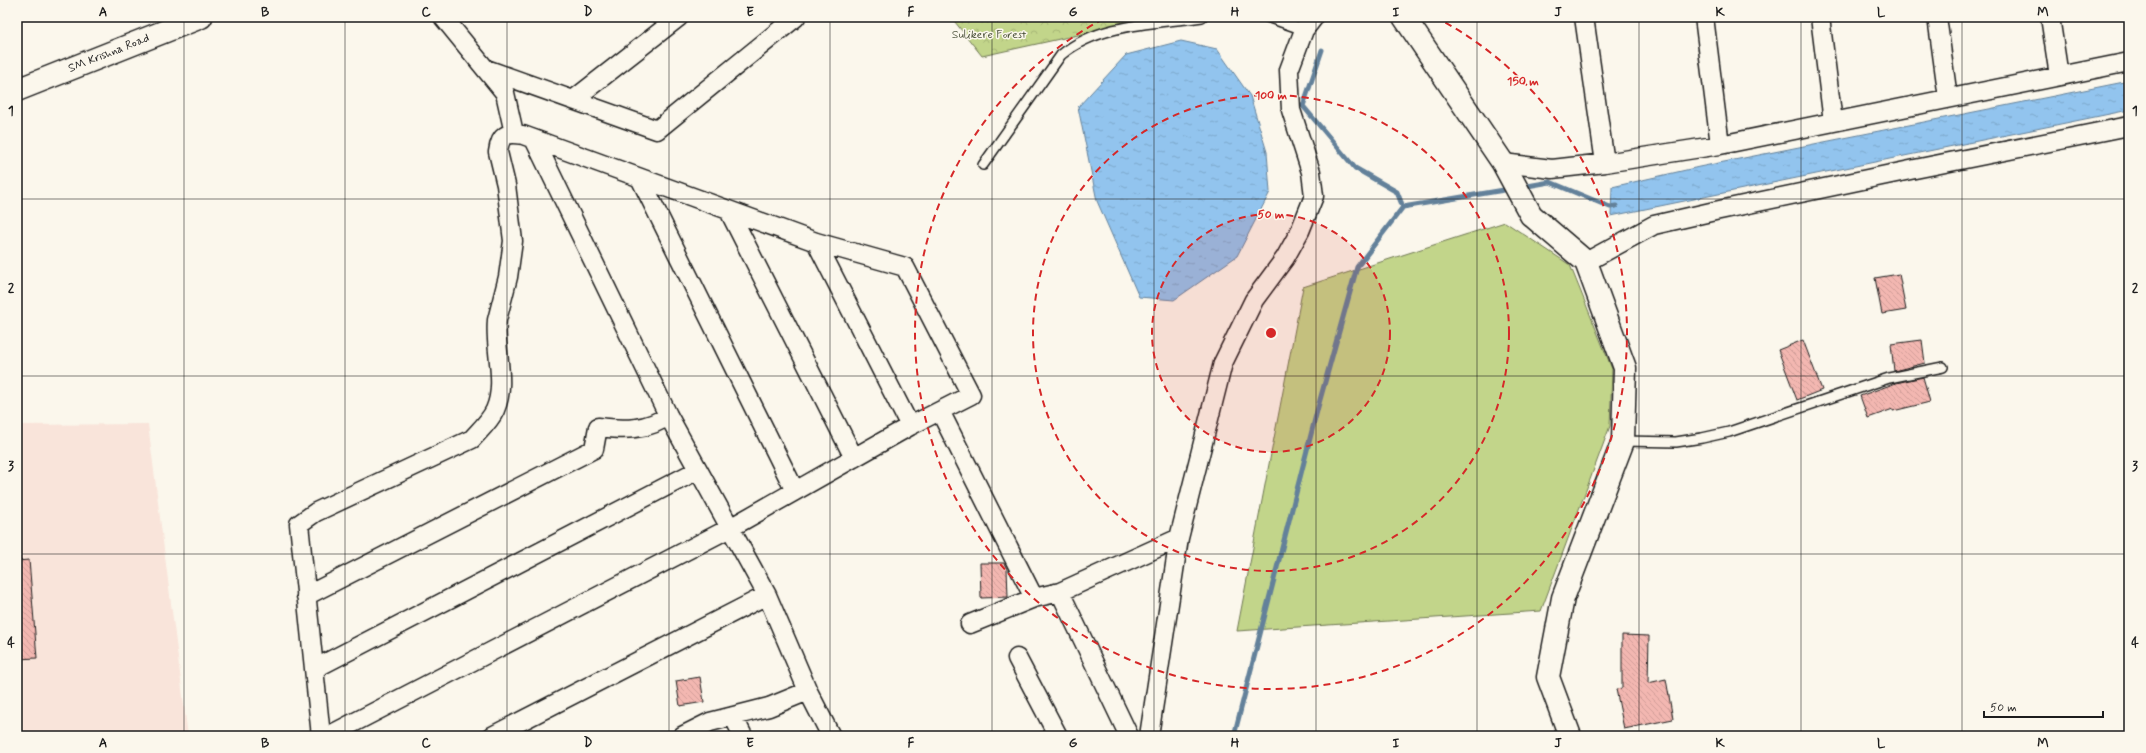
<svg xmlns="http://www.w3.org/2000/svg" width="2146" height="753" viewBox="0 0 2146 753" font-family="Mynerve,sans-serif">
  <defs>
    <pattern id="forest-crowns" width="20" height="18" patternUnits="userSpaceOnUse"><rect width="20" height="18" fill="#c2d58a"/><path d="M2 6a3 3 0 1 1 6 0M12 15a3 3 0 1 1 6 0" fill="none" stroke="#a6b676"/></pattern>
    <pattern id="water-ripples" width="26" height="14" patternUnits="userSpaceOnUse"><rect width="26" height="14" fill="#92c4ee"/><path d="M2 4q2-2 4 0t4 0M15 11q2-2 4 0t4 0" fill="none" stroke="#7da8cc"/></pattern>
    <pattern id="building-back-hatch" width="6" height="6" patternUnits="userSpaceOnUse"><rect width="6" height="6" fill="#f3b7b1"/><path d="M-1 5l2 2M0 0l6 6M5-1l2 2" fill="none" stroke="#d09d98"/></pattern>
  </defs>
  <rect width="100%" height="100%" fill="#fbf7ec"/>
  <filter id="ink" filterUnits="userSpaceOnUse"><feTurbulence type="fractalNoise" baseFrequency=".025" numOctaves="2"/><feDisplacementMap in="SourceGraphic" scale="8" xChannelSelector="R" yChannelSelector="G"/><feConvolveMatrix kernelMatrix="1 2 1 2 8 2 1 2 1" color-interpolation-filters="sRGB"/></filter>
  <g filter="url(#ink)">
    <!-- built -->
    <path fill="#f9e4da" d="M148,424L188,736H17V425Z"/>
    <!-- green -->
    <path fill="#c2d58a" stroke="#6f7853" d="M1505,222L1570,265L1612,369L1610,426L1541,611L1237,631L1303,287Z"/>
    <!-- forest -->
    <path fill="url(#forest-crowns)" stroke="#6f7853" d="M951,17H1160L982,56Z"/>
    <!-- water -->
    <path fill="url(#water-ripples)" stroke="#63819a" d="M1181,41L1217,49L1250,96L1267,152L1270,192L1237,256L1174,300L1139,297L1097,201L1078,107L1126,55Z
      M2129,81V110L1611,216L1612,187L1699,167Z"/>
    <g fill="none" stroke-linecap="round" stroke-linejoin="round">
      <!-- stream -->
      <path stroke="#63819a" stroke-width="5" d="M1322,50L1303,106L1355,168L1397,192L1403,207
        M1522,187L1550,182L1610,207L1616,206
        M1234,736L1318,407L1357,267L1403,207L1510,189"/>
    </g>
    <!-- building -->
    <path fill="url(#building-back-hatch)" stroke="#1c1c1c" d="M1899,274L1906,310L1882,314L1875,278Z
      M1803,340L1822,390L1797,400L1778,350Z
      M1922,340L1925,363L1894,371L1891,344Z
      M1923,377L1930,402L1893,411V409L1868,418L1860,396L1896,383Z
      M29,560L37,658L17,659V561Z
      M980,563H1004L1007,569L1008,597L981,598Z
      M1622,635L1649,636L1648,683L1666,679L1673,719L1624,729L1616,689L1622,688Z
      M700,677L704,702L680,706L676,681Z"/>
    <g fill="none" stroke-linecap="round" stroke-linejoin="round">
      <defs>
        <path id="service" d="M1267,17L1304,30
          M983,165L1061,55C1099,23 1155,24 1202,17
          M1623,441L1676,442L1702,438L1729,432L1889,378L1943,367"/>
        <path id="minor" d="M443,17L505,93L514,133
          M1584,17L1605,163L1720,145L2129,62
          M1704,17L1720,145
          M1820,17L1833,122
          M1937,17L1948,98
          M2050,17L2059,76
          M486,69L657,130L796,17
          M573,100L679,17
          M534,139L668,415L767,595L808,691L831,736
          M1503,163L1552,169L1605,163
          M640,178L795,491
          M729,211L854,458
          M816,242L910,426
          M1586,262L1654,225L1715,211L1915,169L2129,126
          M940,411L1034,598
          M1060,592L1129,736
          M306,596L594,449L598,427C622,430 649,431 668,415
          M970,624L1034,598L1060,592L1179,538
          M1017,658L1058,736
          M314,669L698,470
          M733,716L743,736
          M321,736L299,524L316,512L472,439C480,430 490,421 495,410C507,383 494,349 497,320L508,277L513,241L506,185L498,152C500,135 506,132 523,135L816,242L905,267L971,395L910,426L730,528L328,736
          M492,736L767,595
          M682,736L710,722L769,707L808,691
          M1149,736L1179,538L1223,363L1254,300L1285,258L1300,231L1314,196L1311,172L1291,110L1289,70L1304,30L1314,17"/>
        <g id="tertiary">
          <path id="s1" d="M17,90L201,17"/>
        </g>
        <path id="secondary" d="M1404,17L1503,163L1531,215L1586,262L1625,368L1623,441L1563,598L1548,677L1570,736"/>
      </defs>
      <!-- service casing -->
      <use href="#service" stroke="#1c1c1c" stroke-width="12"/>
      <!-- minor casing -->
      <use href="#minor" stroke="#1c1c1c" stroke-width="21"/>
      <!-- tertiary casing -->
      <use href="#tertiary" stroke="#1c1c1c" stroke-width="25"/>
      <!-- secondary casing -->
      <use href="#secondary" stroke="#1c1c1c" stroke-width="25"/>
      <!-- service -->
      <use href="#service" stroke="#fbf7ec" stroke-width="9"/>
      <!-- minor -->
      <use href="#minor" stroke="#fbf7ec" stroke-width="18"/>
      <!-- tertiary -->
      <use href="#tertiary" stroke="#fbf7ec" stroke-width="22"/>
      <!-- secondary -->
      <use href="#secondary" stroke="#fbf7ec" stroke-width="22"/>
    </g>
  </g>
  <!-- grid -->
  <path fill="none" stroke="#1c1c1c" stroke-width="1" stroke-opacity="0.55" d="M184,17V736M345,17V736M507,17V736M669,17V736M830,17V736M992,17V736M1154,17V736M1316,17V736M1477,17V736M1639,17V736M1801,17V736M1962,17V736M17,199H2129M17,376H2129M17,554H2129"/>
  <!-- distance rings -->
  <circle cx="1271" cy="333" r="119" fill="#d62828" fill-opacity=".12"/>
  <g fill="none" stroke="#d62828" stroke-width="2" stroke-dasharray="7 5">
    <circle cx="1271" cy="333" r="119"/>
    <circle cx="1271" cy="333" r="238"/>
    <path d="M1435 17A356 356 0 1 1 1107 17"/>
  </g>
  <g text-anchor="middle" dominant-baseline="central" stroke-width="3" stroke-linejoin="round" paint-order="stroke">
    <!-- park labels -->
    <g font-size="12" fill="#4e543d" stroke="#fbf7ec">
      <text x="989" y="35">Sulikere Forest</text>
    </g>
    <!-- street labels -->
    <g font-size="12" fill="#1c1c1c" stroke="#fbf7ec">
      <text stroke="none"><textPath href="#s1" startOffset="99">SM Krishna Road</textPath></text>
    </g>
  </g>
  <circle cx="1271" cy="333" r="6" fill="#d62828" stroke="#fbf7ec" stroke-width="2"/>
  <g font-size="12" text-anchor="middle" font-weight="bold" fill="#d62828" stroke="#fbf7ec" stroke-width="3" stroke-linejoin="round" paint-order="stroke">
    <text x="1523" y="85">150 m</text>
    <text x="1271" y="99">100 m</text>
    <text x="1271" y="218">50 m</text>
  </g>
  <!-- margin -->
  <rect width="2146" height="753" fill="none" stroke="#fbf7ec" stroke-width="44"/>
  <!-- scale -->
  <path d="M1984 711v6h119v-6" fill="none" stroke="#1c1c1c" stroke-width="2"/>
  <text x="1990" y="711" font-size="12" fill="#1c1c1c" stroke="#fbf7ec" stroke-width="3" paint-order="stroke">50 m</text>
  <rect x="22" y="22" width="2102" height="709" fill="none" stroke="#1c1c1c" stroke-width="1.5"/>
  <g font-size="13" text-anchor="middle" font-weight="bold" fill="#1c1c1c">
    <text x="103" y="16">A</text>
    <text x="265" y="16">B</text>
    <text x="426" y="16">C</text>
    <text x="588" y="16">D</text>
    <text x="750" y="16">E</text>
    <text x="911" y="16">F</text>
    <text x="1073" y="16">G</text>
    <text x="1235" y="16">H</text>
    <text x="1396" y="16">I</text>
    <text x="1558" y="16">J</text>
    <text x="1720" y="16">K</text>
    <text x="1881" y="16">L</text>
    <text x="2043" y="16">M</text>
    <text x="11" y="115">1</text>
    <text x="2135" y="115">1</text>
    <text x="11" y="292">2</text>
    <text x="2135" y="292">2</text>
    <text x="11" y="470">3</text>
    <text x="2135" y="470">3</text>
    <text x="11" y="647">4</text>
    <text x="2135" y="647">4</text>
    <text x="103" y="747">A</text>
    <text x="265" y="747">B</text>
    <text x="426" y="747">C</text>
    <text x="588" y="747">D</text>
    <text x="750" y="747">E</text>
    <text x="911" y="747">F</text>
    <text x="1073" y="747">G</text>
    <text x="1235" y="747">H</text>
    <text x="1396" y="747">I</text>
    <text x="1558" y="747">J</text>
    <text x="1720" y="747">K</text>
    <text x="1881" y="747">L</text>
    <text x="2043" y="747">M</text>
  </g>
</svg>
